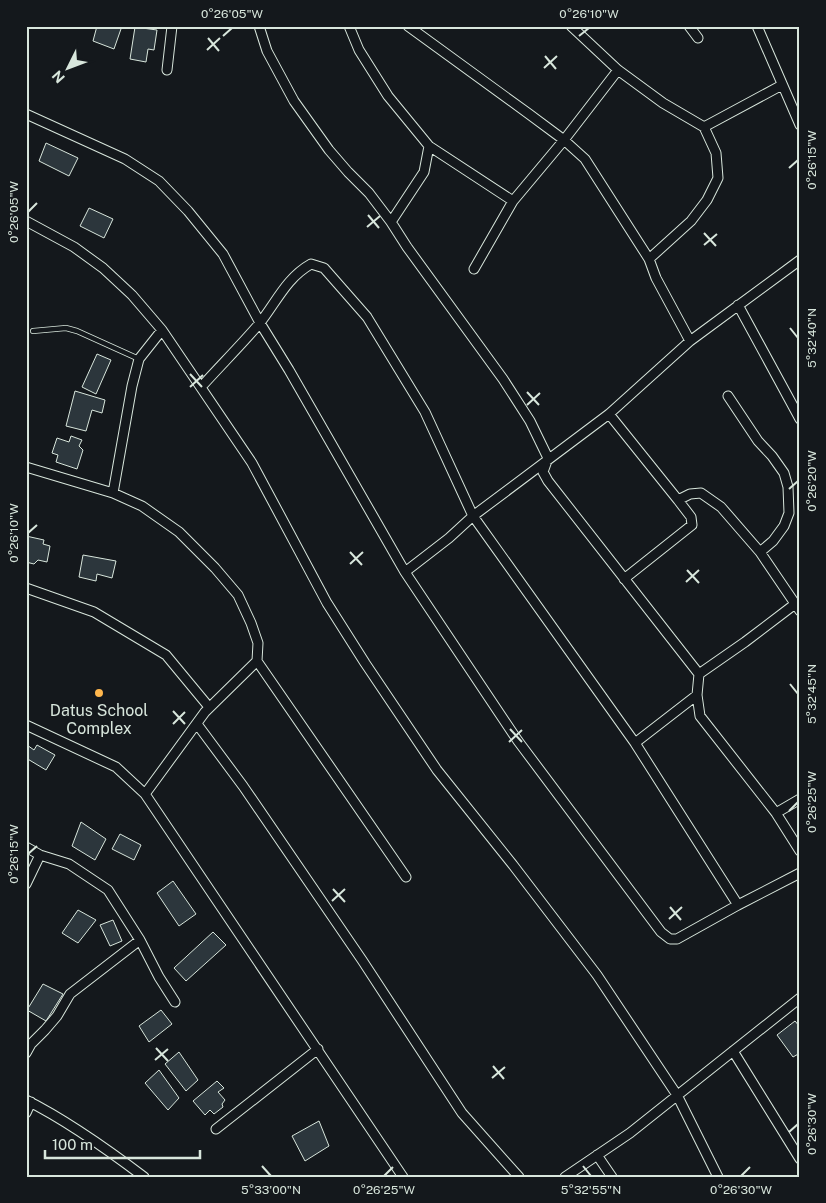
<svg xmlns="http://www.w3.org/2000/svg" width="826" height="1203" viewBox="0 0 826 1203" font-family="'Public Sans',sans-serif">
  <rect width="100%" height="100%" fill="#14181c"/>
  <!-- building -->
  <path fill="#2c363c" stroke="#d8e6dc" d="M97,26H122L114,49L93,41Z
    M135,27L157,30L154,50L148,49L146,62L130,59Z
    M46,143L78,158L69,176L39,161Z
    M89,208L113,219L104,238L80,226Z
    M97,354L111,360L96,394L82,387Z
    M75,391L105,400L102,413L92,410L86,431L66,426Z
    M71,436L82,440L79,446L83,450L77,469L56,462L58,455L52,453L57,438L69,442Z
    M26,536L44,540L43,544L50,546L47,562L38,560L34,564L26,562Z
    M83,555L116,561L112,578L97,574L96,581L79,577Z
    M27,745L34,750L37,745L55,755L46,770L26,758Z
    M81,822L106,839L95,860L72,846Z
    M120,834L141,845L134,860L112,849Z
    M173,881L196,914L179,926L157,893Z
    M78,910L96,920L78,943L62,933Z
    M113,920L122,941L110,946L100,925Z
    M213,932L226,945L186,981L174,968Z
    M43,984L63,994L46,1021L27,1010Z
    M161,1010L172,1024L149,1042L139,1026Z
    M795,1021L800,1027V1053L793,1057L777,1035Z
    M179,1052L198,1080L186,1091L165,1064Z
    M159,1070L179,1098L168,1110L145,1083Z
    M217,1081L224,1088L218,1092L225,1100L222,1104L223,1107L214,1114L210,1110L205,1115L193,1101Z
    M319,1121L329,1146L305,1161L292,1136Z"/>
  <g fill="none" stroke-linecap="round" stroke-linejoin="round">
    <defs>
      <path id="service" d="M33,331L66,328L77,331L139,359"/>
      <path id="minor" d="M259,26L267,51L294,101L329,150L348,172L369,193L391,222L407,247L503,379L530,421L548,458L543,472L548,481L699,674L697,695L700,716L776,813L800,851
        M349,26L359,50L388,96L429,146L513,201
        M408,26L529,114L564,140L585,159L649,259L656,278L690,341
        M571,26L618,70L663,103L704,127L782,85
        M689,26L698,38
        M757,26L800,125
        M167,70L172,26
        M26,114L125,159L159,181L188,211L223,254L260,323L289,370L405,572L518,741L661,932L670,939H677L738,905L800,873
        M26,221L74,247L103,268L132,295L162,330L252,463L327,603L365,663L437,770L513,865L597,975L677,1095L718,1177
        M391,222L424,172L429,146
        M649,259L691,221L707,200L718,178L716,153L704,127
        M474,269L513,201L564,140L618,70
        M738,305L800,419
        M202,386C221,365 241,345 259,324C276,303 286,278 311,264L324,268L367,317L425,412L473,516L635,743L738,905
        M728,396L758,441L772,456L784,473L788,487L789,513L784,526L773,541L760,552
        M609,414L678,500L691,517L692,525L624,579
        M26,467L113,493L142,506L179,532L215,568L238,595L251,623L258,643L257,661
        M113,493L132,386L139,359L162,330
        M678,500L690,494L701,493L721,507L760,552L800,611
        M405,572L449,538L473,516L609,414L690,341L800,260
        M26,588L94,612L166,655L209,707
        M699,674L745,642L795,604
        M197,724L243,786L362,960L462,1113L519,1177
        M26,725L116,767L145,794L403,1177
        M635,743L697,695
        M145,794L205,712L257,661L406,877
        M776,813L800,799
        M26,847L40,855L69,864L108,890L140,940L159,977L175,1002
        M26,884L40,855
        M733,1051L800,1159
        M26,1053L31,1044L45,1030L57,1016L70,994L140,940
        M26,1100C68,1121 107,1149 144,1177
        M26,1113L31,1102
        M216,1129L318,1049
        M597,1155L612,1177
        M565,1177L630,1133L800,998"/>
    </defs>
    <!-- service casing -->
    <use href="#service" stroke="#d8e6dc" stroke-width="6"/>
    <!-- minor casing -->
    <use href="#minor" stroke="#d8e6dc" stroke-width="11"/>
    <!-- service -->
    <use href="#service" stroke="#14181c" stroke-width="4.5"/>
    <!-- minor -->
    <use href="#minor" stroke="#14181c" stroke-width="9"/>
  </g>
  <!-- ticks -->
  <path fill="none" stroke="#d8e6dc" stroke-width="2" d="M223,36L232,28M579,36L589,28M208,38L219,51M207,50L220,38M545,56L556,69M544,68L557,56M789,168L798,160M28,212L37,203M368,215L379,228M367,227L380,216M704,233L716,246M704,245L717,234M790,328L798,338M190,374L202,387M190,387L203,375M527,392L539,405M527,405L540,393M789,489L798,481M28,533L37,525M350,552L362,565M350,564L363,552M687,570L699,583M686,582L699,570M790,684L798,694M173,711L185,724M173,724L185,712M510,729L522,742M509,742L522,730M789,811L798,802M28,854L37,846M333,889L345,902M332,901L345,889M670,907L681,920M669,919L682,907M156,1048L168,1061M155,1060L168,1049M493,1066L504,1079M492,1078L505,1067M789,1132L798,1124M262,1166L271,1176M583,1166L591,1176M384,1176L393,1167M741,1176L750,1167"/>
  <!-- markers -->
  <circle fill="#ffb74d" stroke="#14181c" stroke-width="2" cx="99" cy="693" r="5"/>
  <g text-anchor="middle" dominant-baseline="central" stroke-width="4" stroke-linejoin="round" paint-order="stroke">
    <!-- poi labels -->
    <g font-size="16" fill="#d8e6dc" stroke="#14181c">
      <text x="99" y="710">Datus School<tspan x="99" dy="18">Complex</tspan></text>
    </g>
  </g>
  <!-- border -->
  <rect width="826" height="1203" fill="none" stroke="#14181c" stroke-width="55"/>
  <!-- north arrow -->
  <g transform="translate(68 68) rotate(228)" stroke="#14181c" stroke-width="4" paint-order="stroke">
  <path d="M0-4L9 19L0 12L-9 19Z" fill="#d8e6dc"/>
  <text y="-8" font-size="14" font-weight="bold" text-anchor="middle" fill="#d8e6dc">N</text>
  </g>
  <!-- scale -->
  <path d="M45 1150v8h155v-8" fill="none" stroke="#d8e6dc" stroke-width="2.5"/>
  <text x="52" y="1150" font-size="15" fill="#d8e6dc" stroke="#14181c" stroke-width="4" paint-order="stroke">100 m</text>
  <rect x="28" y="28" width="770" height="1148" fill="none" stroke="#d8e6dc" stroke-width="2"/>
  <g font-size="12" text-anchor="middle" fill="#d8e6dc">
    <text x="232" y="18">0°26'05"W</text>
    <text x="589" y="18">0°26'10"W</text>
    <text transform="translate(812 160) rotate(-90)" y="4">0°26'15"W</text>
    <text transform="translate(14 212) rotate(-90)" y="4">0°26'05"W</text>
    <text transform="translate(812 338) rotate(-90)" y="4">5°32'40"N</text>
    <text transform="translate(812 481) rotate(-90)" y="4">0°26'20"W</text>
    <text transform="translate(14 533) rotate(-90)" y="4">0°26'10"W</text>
    <text transform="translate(812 694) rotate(-90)" y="4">5°32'45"N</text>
    <text transform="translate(812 802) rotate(-90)" y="4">0°26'25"W</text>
    <text transform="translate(14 854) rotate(-90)" y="4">0°26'15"W</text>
    <text transform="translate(812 1124) rotate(-90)" y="4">0°26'30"W</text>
    <text x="271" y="1194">5°33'00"N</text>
    <text x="384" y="1194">0°26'25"W</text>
    <text x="591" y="1194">5°32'55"N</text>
    <text x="741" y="1194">0°26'30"W</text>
  </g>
</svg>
